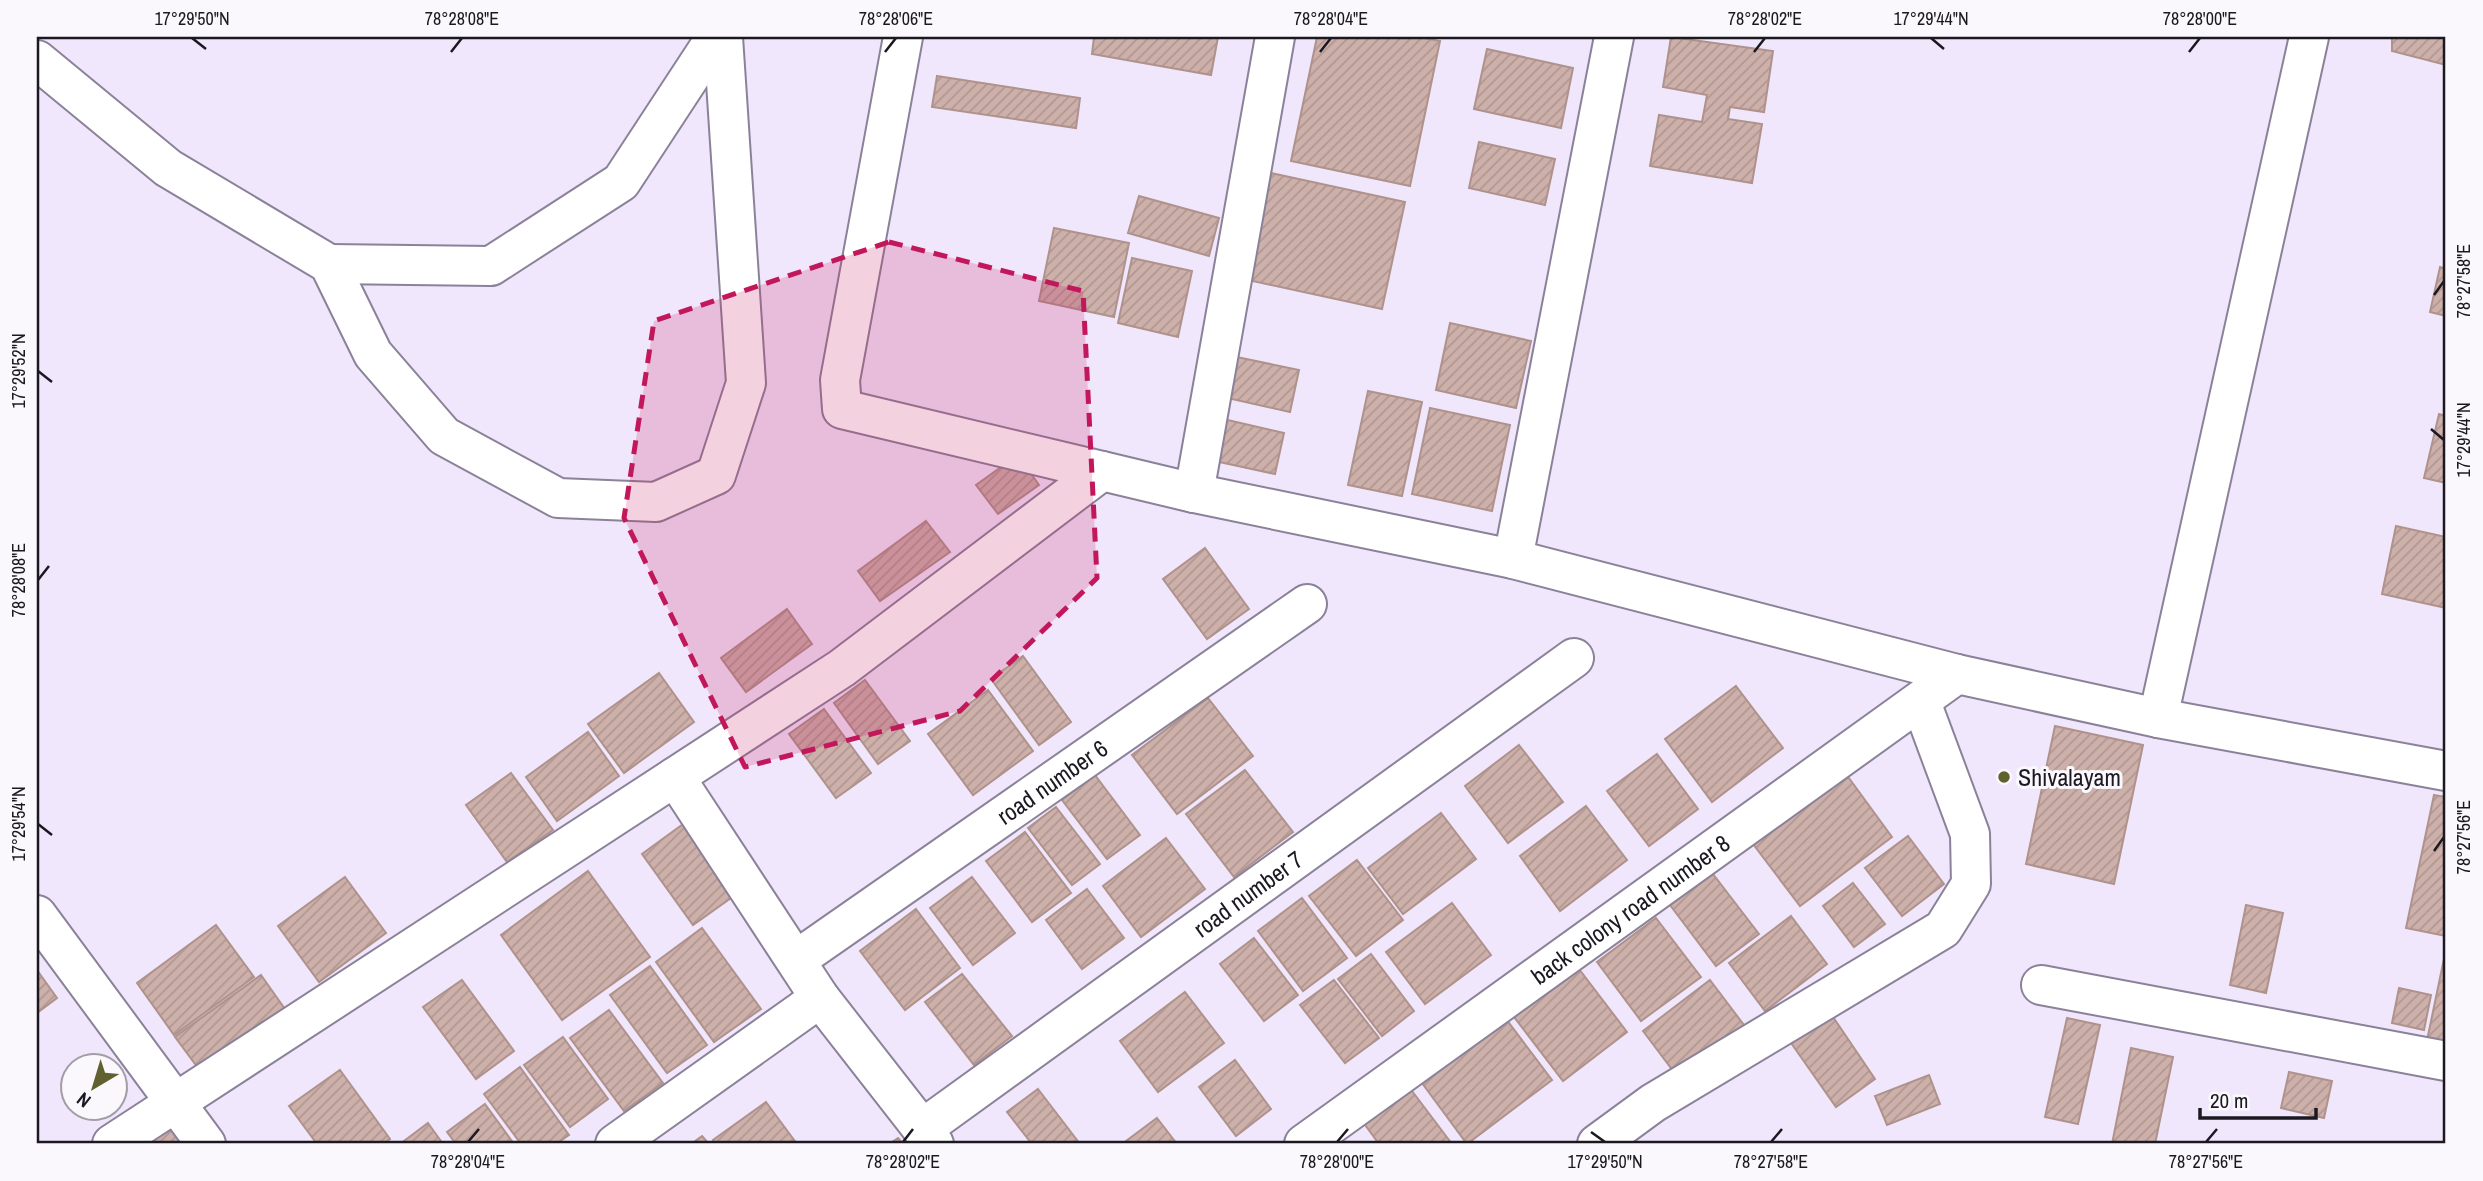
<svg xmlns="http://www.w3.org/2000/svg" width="2483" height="1181" viewBox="0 0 2483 1181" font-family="'Archivo Narrow',sans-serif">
  <defs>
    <pattern id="building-hatch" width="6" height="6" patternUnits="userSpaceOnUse" patternTransform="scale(1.75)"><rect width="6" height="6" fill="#ceb0aa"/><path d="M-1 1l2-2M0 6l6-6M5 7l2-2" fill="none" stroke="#b09792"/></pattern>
  </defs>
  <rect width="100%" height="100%" fill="#f0e7fc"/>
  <!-- building -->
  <path fill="url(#building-hatch)" stroke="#af928c" stroke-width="2" d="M1094,37H1218L1211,75L1092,54Z
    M1317,37H1419L1440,41L1410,186L1291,161Z
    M1671,37L1773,51L1764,112L1730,107L1728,119L1762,124L1752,183L1650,166L1659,115L1702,122L1707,95L1663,87Z
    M2392,37H2446V65L2392,51Z
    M1487,49L1573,68L1561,128L1474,109Z
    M937,76L1080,98L1076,128L932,107Z
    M1479,142L1555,159L1545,205L1469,188Z
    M1271,173L1405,202L1382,309L1248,280Z
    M1139,196L1219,218L1209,256L1128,233Z
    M1054,228L1129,243L1114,317L1039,301Z
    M1132,258L1192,271L1178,337L1118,323Z
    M2440,267L2446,269V316L2430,312Z
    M1450,323L1531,341L1516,408L1436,390Z
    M1232,356L1299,370L1290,412L1223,397Z
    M1368,391L1422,402L1402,496L1348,485Z
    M1430,408L1510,425L1492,511L1412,494Z
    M2439,414L2446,416V483L2424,478Z
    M1219,418L1284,433L1275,474L1210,460Z
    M1018,455L1039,485L998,514L976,485Z
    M926,521L950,552L880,601L858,571Z
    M2396,526L2446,537V608L2382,594Z
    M1205,548L1249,609L1207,639L1163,579Z
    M787,609L812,644L746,692L721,658Z
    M1023,656L1071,722L1039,745L991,679Z
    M659,673L694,722L624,773L588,724Z
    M865,680L910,741L878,764L834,703Z
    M1736,686L1783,748L1712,802L1665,739Z
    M988,690L1033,751L973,795L928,734Z
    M1208,698L1253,756L1177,814L1132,755Z
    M824,709L871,773L836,798L789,734Z
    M2055,726L2143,745L2114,884L2026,864Z
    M588,732L619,776L557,821L526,777Z
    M1519,745L1563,802L1508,843L1465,786Z
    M1657,754L1698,809L1649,846L1607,791Z
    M1245,770L1293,832L1234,877L1186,814Z
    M511,773L553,830L507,862L466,805Z
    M1846,774L1892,837L1800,906L1753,844Z
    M1095,775L1140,835L1107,859L1062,800Z
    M2434,795L2446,797V936L2406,928Z
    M1586,806L1627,860L1560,911L1520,856Z
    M1056,807L1100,864L1072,885L1028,828Z
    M1441,813L1476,859L1403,914L1368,868Z
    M686,822L738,893L693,925L642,854Z
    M1025,832L1071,893L1032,922L986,861Z
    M1908,836L1944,884L1902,916L1865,868Z
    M1166,838L1205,889L1141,937L1103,886Z
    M1357,860L1403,920L1356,956L1309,896Z
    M588,871L650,957L562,1020L501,935Z
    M1713,874L1759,934L1716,966L1670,905Z
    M345,877L386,933L319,982L278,926Z
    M972,877L1015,933L973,965L930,908Z
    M1853,883L1885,924L1854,947L1823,906Z
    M1087,889L1124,938L1082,969L1046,920Z
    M1302,898L1347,958L1303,991L1258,931Z
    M1452,903L1491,955L1425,1004L1386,952Z
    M2246,905L2283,913L2266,993L2230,985Z
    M916,909L960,968L905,1010L860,951Z
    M1791,916L1827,964L1765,1011L1729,963Z
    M1656,918L1701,977L1641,1021L1597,962Z
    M216,925L254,977L174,1035L137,983Z
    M702,928L761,1009L714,1042L656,962Z
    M1254,938L1298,995L1264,1021L1220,964Z
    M2446,949V1054L2425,1050Z
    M1371,954L1414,1011L1382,1036L1338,979Z
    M1576,965L1627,1032L1563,1081L1511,1013Z
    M650,966L707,1045L667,1073L610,995Z
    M37,970L57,998L37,1013Z
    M962,974L1012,1036L974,1065L925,1002Z
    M261,975L292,1019L207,1080L175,1037Z
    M462,980L514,1051L476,1079L423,1007Z
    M1334,980L1379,1038L1345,1063L1300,1005Z
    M1710,980L1747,1029L1680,1080L1643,1031Z
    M2399,988L2431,995L2424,1030L2392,1023Z
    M1185,992L1224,1043L1158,1092L1120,1041Z
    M609,1010L663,1083L624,1111L570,1038Z
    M1829,1011L1875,1079L1836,1107L1789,1040Z
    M1503,1015L1552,1080L1467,1144L1419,1079Z
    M2067,1018L2100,1025L2078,1124L2045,1117Z
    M563,1037L608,1099L570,1127L524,1065Z
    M2131,1048L2173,1057L2155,1144H2112Z
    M1235,1060L1271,1109L1236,1136L1199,1087Z
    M520,1067L569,1135L556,1144H521L484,1094Z
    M340,1070L390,1139L383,1144H317L289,1106Z
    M2289,1072L2332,1081L2324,1118L2281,1108Z
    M1929,1075L1940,1104L1887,1125L1875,1096Z
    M1406,1083L1452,1144H1379L1360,1118Z
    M1038,1089L1080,1144H1032L1007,1112Z
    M766,1102L797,1144H716L713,1140Z
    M485,1104L514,1144H456L447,1132Z
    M1157,1118L1177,1144H1122Z
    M179,1120L197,1144H145Z
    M428,1123L443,1144H400Z
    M702,1136L709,1144H691Z
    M898,1138L903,1144H889Z"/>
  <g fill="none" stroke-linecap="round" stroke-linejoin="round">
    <defs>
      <g id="minor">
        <path d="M903,37L840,380L842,409L1102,471"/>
        <path d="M37,60L168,168L329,264L373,354L444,436L558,498L656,502L716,475L746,383L723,37"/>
        <path d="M329,264L491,266L621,182L716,37"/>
        <path d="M1194,493L1275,37"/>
        <path d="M1513,559L1614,37"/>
        <path d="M2158,718L2309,37"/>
        <path d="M675,777L820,998L934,1144"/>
        <path d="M37,915L206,1144"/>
        <path id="s1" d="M796,960L1307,604"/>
        <path d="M2041,985L2446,1061"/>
        <path id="s2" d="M922,1129L1574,658"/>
        <path d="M112,1144L842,668L1102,471L1194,493L1513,559L1957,674L2158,718L2446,771"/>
        <path d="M615,1144L820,998"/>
        <path id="s3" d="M1304,1144L1957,674"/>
        <path d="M1597,1144L1653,1103L1943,929L1971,884L1970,834L1921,702"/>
      </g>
    </defs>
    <!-- minor casing -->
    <use href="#minor" stroke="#8b8299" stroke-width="42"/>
    <!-- minor -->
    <use href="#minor" stroke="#fff" stroke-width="38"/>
  </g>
  <!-- marked area -->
  <path fill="#c2185b" fill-opacity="0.2" stroke="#c2185b" stroke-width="5" stroke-dasharray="14 9" stroke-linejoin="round" d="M889,242L1083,291L1097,578L960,711L745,767L624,518L654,321Z"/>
  <!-- ticks -->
  <path fill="none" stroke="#1c1821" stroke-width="2.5" d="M192,38L206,49M1931,38L1944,49M451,52L462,38M885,52L896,38M1320,52L1331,38M1754,52L1765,38M2189,52L2200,38M2434,295L2444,281M38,371L52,382M2431,429L2444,440M38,580L49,566M38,824L52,835M2434,851L2444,837M1591,1132L1605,1142M468,1142L479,1129M903,1142L913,1129M1337,1142L1348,1129M1771,1142L1782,1129M2206,1142L2217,1129"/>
  <!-- markers -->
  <circle fill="#60612e" stroke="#faf8fd" stroke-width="2.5" cx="2004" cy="777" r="7"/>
  <g text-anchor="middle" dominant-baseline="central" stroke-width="6" stroke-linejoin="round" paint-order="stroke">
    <!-- poi labels -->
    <g font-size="24" fill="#1c1821" stroke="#faf8fd" text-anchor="start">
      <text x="2018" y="777">Shivalayam</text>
    </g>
    <!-- street labels -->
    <g font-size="24" fill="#1c1821" stroke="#faf8fd">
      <text stroke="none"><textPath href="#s1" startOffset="312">road number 6</textPath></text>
      <text stroke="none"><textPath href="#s2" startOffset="402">road number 7</textPath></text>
      <text stroke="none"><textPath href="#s3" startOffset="402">back colony road number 8</textPath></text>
    </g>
  </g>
  <!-- border -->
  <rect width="2483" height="1181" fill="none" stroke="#faf8fd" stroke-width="77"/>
  <!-- north arrow -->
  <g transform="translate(94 1087) rotate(218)"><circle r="33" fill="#faf8fd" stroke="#a19ea5" stroke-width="2"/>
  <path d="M0-5L12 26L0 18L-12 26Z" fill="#60612e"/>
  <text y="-10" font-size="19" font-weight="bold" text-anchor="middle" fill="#1c1821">N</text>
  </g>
  <!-- scale -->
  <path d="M2200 1108v10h116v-10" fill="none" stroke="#1c1821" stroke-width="3.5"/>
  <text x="2210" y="1108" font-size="21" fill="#1c1821" stroke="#faf8fd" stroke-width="5" paint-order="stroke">20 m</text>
  <rect x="38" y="38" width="2406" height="1104" fill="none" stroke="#1c1821" stroke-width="2.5"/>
  <g font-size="18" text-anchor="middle" fill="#1c1821">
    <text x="192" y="25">17°29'50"N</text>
    <text x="462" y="25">78°28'08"E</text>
    <text x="896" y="25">78°28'06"E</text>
    <text x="1331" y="25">78°28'04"E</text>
    <text x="1765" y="25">78°28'02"E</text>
    <text x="1931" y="25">17°29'44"N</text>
    <text x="2200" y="25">78°28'00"E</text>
    <text transform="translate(2464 281) rotate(-90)" y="6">78°27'58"E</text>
    <text transform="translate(19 371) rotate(-90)" y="6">17°29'52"N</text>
    <text transform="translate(2464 440) rotate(-90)" y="6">17°29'44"N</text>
    <text transform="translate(19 580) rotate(-90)" y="6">78°28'08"E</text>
    <text transform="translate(19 824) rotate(-90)" y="6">17°29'54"N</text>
    <text transform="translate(2464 837) rotate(-90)" y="6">78°27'56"E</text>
    <text x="468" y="1168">78°28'04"E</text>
    <text x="903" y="1168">78°28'02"E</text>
    <text x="1337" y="1168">78°28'00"E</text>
    <text x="1605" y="1168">17°29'50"N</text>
    <text x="1771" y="1168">78°27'58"E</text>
    <text x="2206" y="1168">78°27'56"E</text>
  </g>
</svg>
